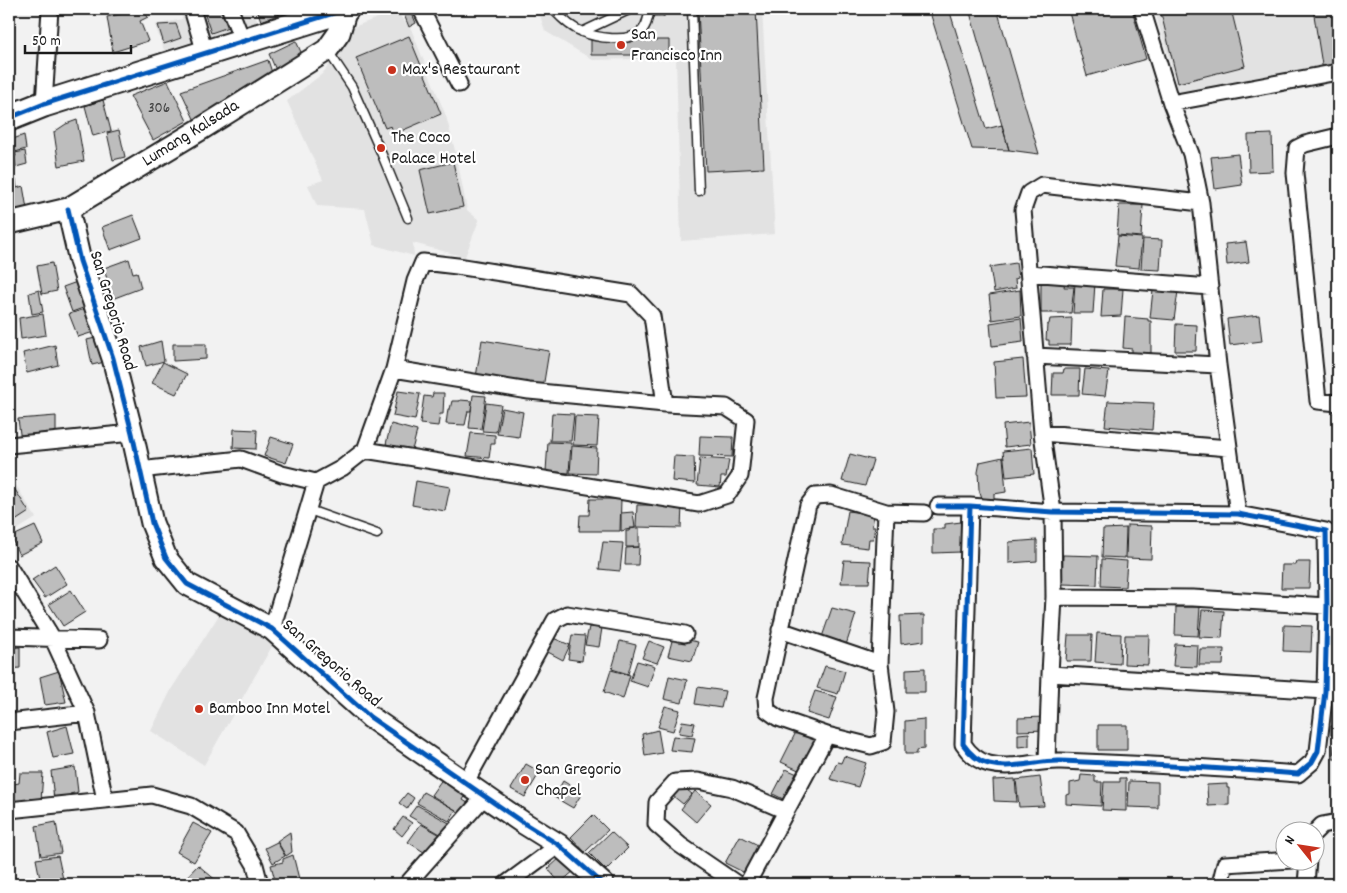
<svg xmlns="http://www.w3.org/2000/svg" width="1347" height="893" viewBox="0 0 1347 893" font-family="Dekko,sans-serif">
  <rect width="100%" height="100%" fill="#f2f2f2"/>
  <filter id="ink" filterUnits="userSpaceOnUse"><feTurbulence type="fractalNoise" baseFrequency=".02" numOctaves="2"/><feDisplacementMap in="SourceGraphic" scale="10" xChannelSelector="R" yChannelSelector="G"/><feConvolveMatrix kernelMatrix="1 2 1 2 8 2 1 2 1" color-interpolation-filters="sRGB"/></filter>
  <g filter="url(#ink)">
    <!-- built -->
    <path fill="#e2e2e2" d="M182,9H253L258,23L164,50L155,25L182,19Z
      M538,9H762L775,234L681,241L676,58L593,60L545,31Z
      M1154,9H1338V70L1180,95Z
      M396,11L411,29L446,116L457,158L467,210L479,220L465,257L413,243L414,256L374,245L365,209L317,206L308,185L323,180L287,101L322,74L345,45L348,29Z
      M10,475L36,518L9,535V476Z
      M221,612L275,641L204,765L151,731L172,688Z"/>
    <!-- building -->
    <path fill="#bdbdbd" stroke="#1c1c1c" d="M142,9L148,17L140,21L148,41L113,52L107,17Z
      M203,9H228L234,25L211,33Z
      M257,9H278L280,14L261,21Z
      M410,9L416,23L409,27L403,12Z
      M651,9H664V17H651Z
      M698,9H756L764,168L706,171Z
      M929,9H949L986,129L1002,125L1009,150L972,149Z
      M969,9H997L1039,154L1009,150Z
      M1068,9H1132L1146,59L1087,76Z
      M1160,9H1231L1245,66L1178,83Z
      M1313,9H1338V68L1323,71Z
      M176,24L181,38L164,44L158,25Z
      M409,36L441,114L394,134L391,126L385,128L356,58Z
      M591,40H669V55H591Z
      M296,41L305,61L276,70L269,54Z
      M268,60L273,76L196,123L181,91Z
      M168,81L187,121L153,140L130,96Z
      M103,100L111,131L93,136L85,106Z
      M77,120L84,161L59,166L54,132L66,124Z
      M119,130L125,157L113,160L107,133Z
      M1272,134L1273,171L1249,172L1248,135Z
      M24,135L26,149L15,152L13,139Z
      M12,142L14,155L9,156V143Z
      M25,151L27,164L16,167L14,157L16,156L15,153Z
      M1238,154L1242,185L1215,189L1211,157Z
      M13,158L15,170L9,172V159Z
      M453,162L463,207L430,214L420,170Z
      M16,180L17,188L23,186L27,209L9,212V182Z
      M1119,205H1143L1141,237L1117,235Z
      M133,215L142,238L110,250L102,227Z
      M1118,236L1142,238L1139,268L1115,266Z
      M1143,239L1162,240L1160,270L1141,269Z
      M1246,242L1249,262L1227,265L1225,244Z
      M129,259L133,273L137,272L141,288L112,299L104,268Z
      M52,263L57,291L42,294L37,266Z
      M1016,263L1018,278L1015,279L1016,288L994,292L990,267Z
      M85,279L94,304L72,312L63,287Z
      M1065,282L1064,287H1074L1071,313H1041V283Z
      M1075,283H1095L1093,313H1073Z
      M1103,289H1123L1121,316L1101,317Z
      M39,290L43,312L32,314L29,293Z
      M1020,290L1021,316L992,320L989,295Z
      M1153,290L1178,291L1174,320L1150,318Z
      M95,306L103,329L78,337L69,314Z
      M43,314L46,335L21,339L19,318Z
      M1259,315L1262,341L1230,345L1227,319Z
      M1125,317L1148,319V321H1151V353L1132,354V349L1123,348Z
      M1021,318L1023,342L992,346L990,323Z
      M1072,318L1071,345H1049V340H1046L1047,325L1049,324L1050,319Z
      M1176,324L1197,325L1196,351H1175Z
      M103,336L109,361L92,365L87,340Z
      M482,340L549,351L543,388L476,377Z
      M161,341L164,361L146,366L141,347Z
      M173,344H206V359L173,361Z
      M55,345L58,365L27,373L23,353Z
      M1023,359L1026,397L996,398L994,362Z
      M163,362L187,374L176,394L152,383Z
      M1064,369H1080L1079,395H1052L1053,373H1063Z
      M1085,369L1109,371L1105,396L1082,394Z
      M398,391L420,394L415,420L393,416Z
      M433,393H444L443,414H440L438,426L420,424L424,396L432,397Z
      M473,395L486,396L481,429L469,428Z
      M460,400L472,401L471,411H468L465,425L446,424L448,409H450L452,401H460Z
      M1108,401L1154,403L1152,430L1105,426Z
      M486,403L501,405L496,432L482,431Z
      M502,408L523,412L519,437L497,434Z
      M552,413L574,414L571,441H550Z
      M56,416V436L21,441L18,419Z
      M575,416L599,417L597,446L573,445Z
      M1029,422L1031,444L1005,447L1003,425Z
      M391,424L417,431L412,450L386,444Z
      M234,429L257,430L256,449L233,448Z
      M471,433L495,435V444H491L489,458L467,456Z
      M700,436L733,437L732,457L699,456Z
      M271,437L293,444L286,463L264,456Z
      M548,442L571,443L569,473L546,471Z
      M572,446L597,448L596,474L570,473Z
      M1032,448L1034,474L1006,477L1003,451Z
      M850,454L873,460L865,486L842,481Z
      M674,456L694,457L695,483L672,481Z
      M1003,457L1006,492L994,494V499H982L979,490L978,472L980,462Z
      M700,458L729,460L726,477H721L720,487L697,485Z
      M9,480L29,512L9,525Z
      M416,481L450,487L445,511L412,505Z
      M590,499H621L620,531H579L580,515H589Z
      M637,505H682L681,528L636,527Z
      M848,511L874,515L872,526H875L873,539H869L868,548L842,545Z
      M633,512L635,528L621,531V513Z
      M961,522V552L933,553V529H945V524Z
      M1127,525L1152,526L1151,559L1126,558Z
      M35,526L43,543L19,555L11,537Z
      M630,528H639V547H626V531H629Z
      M1126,528L1125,558L1102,557L1103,529Z
      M1037,540V561L1009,563V542Z
      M603,542L623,543L620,571L599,569Z
      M639,547L638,565H625L626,548Z
      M1063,555L1098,556L1097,585L1062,584Z
      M1102,559L1127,561L1125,587L1101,586Z
      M844,560L871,561L869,583H841Z
      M1297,562H1310L1309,588H1281L1282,565H1296Z
      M55,565L67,584L45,598L32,580Z
      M71,590L85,612L63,626L49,604Z
      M1176,607H1200L1198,636L1175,635Z
      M832,608L856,614L846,645L822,637Z
      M1202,610L1224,611L1222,638L1199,637Z
      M924,615V641L901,644L900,616Z
      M1284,625L1312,626L1311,652L1283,651Z
      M589,627L602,628L599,647L585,645Z
      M1097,633L1121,634L1120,664L1095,662Z
      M572,635L585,636L582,661L568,659Z
      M1068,635H1092L1091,661H1066Z
      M1125,635H1149L1148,665L1124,664Z
      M673,637L698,642L692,661L668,656Z
      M553,638L570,645L563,660L546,651Z
      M620,641L636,645L628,674L612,669Z
      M649,641L664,647L657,663L642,658Z
      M1175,644L1198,645L1197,667L1173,666Z
      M20,647V668L9,669V648Z
      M1200,649H1224L1223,665H1199Z
      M637,661L655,666L648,687L630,681Z
      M825,666L845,671L838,694L817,688Z
      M925,668V692H906V669Z
      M611,670L630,675L623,699L604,692Z
      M59,671L66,702L45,705L40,677Z
      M669,676L687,680L682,703L664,699Z
      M698,687L725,691L721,708L695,704Z
      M815,691L837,697L829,720L807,713Z
      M665,706L680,710L673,731L658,727Z
      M1045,717L1046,730L1018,731V718Z
      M924,719V749L917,750V754H905V721Z
      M682,721L695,723L692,735L679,733Z
      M1338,721V743H1337V735H1331V726H1338Z
      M1098,725H1127V750H1098Z
      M67,726L74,754L53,758L47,732Z
      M658,730L662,753L645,756L642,734Z
      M796,732L818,741L803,772L781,762Z
      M1029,733V746L1018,747V734Z
      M673,736L695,738L692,752L670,750Z
      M1338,744V759H1333L1334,745Z
      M844,756L866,763L858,787L830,779L837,762L841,763Z
      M526,764L540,772L525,797L511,789Z
      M75,767L78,792L70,794L71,798L54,800L51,771Z
      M786,769L802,776L789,802L773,794Z
      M20,773H43L41,801H14V784L19,783Z
      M1081,775L1095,776V782H1102L1101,806L1066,804V795L1070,794V783L1080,781Z
      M1040,777L1044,806L1019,807L1016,780Z
      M443,778L467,793L463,800L471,805L462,814L431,795Z
      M1120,778H1126V811L1102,810L1104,782H1120Z
      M1015,779L1017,802L994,801L993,780Z
      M563,781L582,793L573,808L554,797Z
      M1129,781L1158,782V808L1128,807Z
      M1227,784V788H1229V805L1208,806L1207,785Z
      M682,786L692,794L683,804L673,796Z
      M695,791L711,804L696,822L681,809Z
      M423,792L456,810L449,821L417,803Z
      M407,793L414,798L407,809L399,803Z
      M417,805L451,824L442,835L409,816Z
      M593,815L608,830L585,852L571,837Z
      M403,817L412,823L402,836L394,829Z
      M56,822L61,853L41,856L36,826Z
      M193,823L212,833L194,862L177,852Z
      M421,824L444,837L427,854L408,842Z
      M290,832L292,852L286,856L277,841Z
      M611,832L628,848L606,870L589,853Z
      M740,836L760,846L745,873L725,863Z
      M277,842L285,856L273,863L265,848Z
      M293,855L300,883L294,884H276L271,865L283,862V859Z
      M58,856L64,884H41L36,859Z
      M562,856L575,870L560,883L548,869Z
      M198,865L218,882L216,884H180Z"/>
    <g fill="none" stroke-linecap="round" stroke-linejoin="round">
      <defs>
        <path id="lane" d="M553,9C561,18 571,28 583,32C596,38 627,42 639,33C647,28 648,17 650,9
          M692,9L699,191
          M582,32L631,9
          M328,51L352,87L380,150L408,218
          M309,510L377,534"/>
        <path id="street" d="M192,9L205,53
          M230,9L243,42
          M421,9L459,84
          M1142,9L1171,103L1338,72
          M1171,103L1191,154L1201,203L1218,365L1238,514
          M44,104L50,9
          M1338,136L1305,144L1297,148L1295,173L1318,401L1338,403
          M1029,273L1210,287
          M1035,356L1218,365
          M1042,433L1229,448
          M9,445L132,433
          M365,450L699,504L727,495L740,476L746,420L726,407L665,404L529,391L394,369
          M139,470L241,459L282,474L316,482L342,468L365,450L394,369L415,281L423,262L457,266L631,294L652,316L665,404
          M938,506H970L1053,512L1238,514L1326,531L1327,606L1325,691L1318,751L1312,762L1298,774C1219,768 1140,764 1061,761C1037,760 1014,770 989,764C977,761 969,753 963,744L970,506
          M886,512L880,664L886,712L883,742L871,746L827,735L778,718L767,710L766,698L808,505L815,496L831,495L886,512L924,513
          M9,567L53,639L87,713L105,800
          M1054,597L1193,598L1327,606
          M272,629L316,482
          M780,630L880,664
          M9,637L99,640
          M1050,674L1325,691
          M9,722L87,713
          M1047,760L1050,674L1054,597L1053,512L1042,433L1023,210L1029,193L1042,185L1201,203
          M466,782L555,620L567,614L685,634
          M9,810L152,795L191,806L236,833L255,865L260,884
          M1314,833L1322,825L1338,822
          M407,884L485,796
          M506,884L559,845
          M737,884L680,845L656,824L657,802L675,782L698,781L732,788L786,811
          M747,884L827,735
          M1220,884L1225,864L1292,860
          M1306,884L1308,860"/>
        <path id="secondary" d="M68,209L80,261L113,358L132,433L152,523L166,558L187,584L272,629L370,717L522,822L559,845L603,884
          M9,223L68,209L201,129L327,50L339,33L346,9"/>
        <path id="primary" d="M9,118L44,104L346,9"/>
      </defs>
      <!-- lane casing -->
      <use href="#lane" stroke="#1c1c1c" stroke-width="11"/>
      <!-- street casing -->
      <use href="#street" stroke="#1c1c1c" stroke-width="19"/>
      <!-- secondary casing -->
      <use href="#secondary" stroke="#1c1c1c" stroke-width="25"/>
      <!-- primary casing -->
      <use href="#primary" stroke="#1c1c1c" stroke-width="29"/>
      <!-- lane -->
      <use href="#lane" stroke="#fff" stroke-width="8"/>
      <!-- street -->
      <use href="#street" stroke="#fff" stroke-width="15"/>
      <!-- secondary -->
      <use href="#secondary" stroke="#fff" stroke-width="21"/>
      <!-- primary -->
      <use href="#primary" stroke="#fff" stroke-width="25"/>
      <defs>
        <path id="cycleway" d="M9,118L44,104L346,9
          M68,209L80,261L113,358L132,433L152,523L166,558L187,584L272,629L370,717L522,822L559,845L603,884
          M938,506H970L1053,512L1238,514L1326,531L1327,606L1325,691L1318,751L1312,762L1298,774C1219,768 1140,764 1061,761C1037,760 1014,770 989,764C977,761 969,753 963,744L970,506"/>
      </defs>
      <!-- cycleway casing -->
      <use href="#cycleway" stroke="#fff" stroke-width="8"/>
      <!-- cycleway -->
      <use href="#cycleway" stroke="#0057b8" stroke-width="5"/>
    </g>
  </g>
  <!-- markers -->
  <g fill="#c8321e" stroke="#fff" stroke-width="2">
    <circle cx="621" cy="45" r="5"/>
    <circle cx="392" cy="70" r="5"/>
    <circle cx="381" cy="148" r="5"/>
    <circle cx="199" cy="709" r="5"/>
    <circle cx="525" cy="780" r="5"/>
  </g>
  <g text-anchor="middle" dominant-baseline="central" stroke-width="4.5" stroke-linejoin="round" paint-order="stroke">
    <!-- number labels -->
    <g font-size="15" fill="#444">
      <text x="159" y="109">306</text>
    </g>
    <!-- poi labels -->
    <g font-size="18" fill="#1c1c1c" stroke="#fff" text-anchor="start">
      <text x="631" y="35">San<tspan x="631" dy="21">Francisco Inn</tspan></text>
      <text x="402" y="70">Max's Restaurant</text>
      <text x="391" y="138">The Coco<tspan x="391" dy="21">Palace Hotel</tspan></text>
      <text x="209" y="709">Bamboo Inn Motel</text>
      <text x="535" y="770">San Gregorio<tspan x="535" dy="21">Chapel</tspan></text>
    </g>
    <!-- street labels -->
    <g font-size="18" fill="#1c1c1c" stroke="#fff">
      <text transform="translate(191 134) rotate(-32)">Lumang Kalsada</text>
      <text transform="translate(112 311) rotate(73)">San Gregorio Road</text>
      <text transform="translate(331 664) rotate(41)">San Gregorio Road</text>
    </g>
  </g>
  <!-- margin -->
  <rect width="1347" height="893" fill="none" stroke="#fff" stroke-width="30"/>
  <rect x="15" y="15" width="1317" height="863" fill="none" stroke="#1c1c1c" stroke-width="2" filter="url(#ink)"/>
  <!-- north arrow -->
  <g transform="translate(1300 846) rotate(300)"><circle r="24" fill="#ffffff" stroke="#a4a4a4"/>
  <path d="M0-4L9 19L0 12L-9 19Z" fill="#c8321e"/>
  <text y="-8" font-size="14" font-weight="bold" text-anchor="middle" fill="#1c1c1c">N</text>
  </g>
  <!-- scale -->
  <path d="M25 45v8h106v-8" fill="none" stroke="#1c1c1c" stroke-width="2.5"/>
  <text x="32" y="45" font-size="15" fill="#1c1c1c" stroke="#ffffff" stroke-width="4" paint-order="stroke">50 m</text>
</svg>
